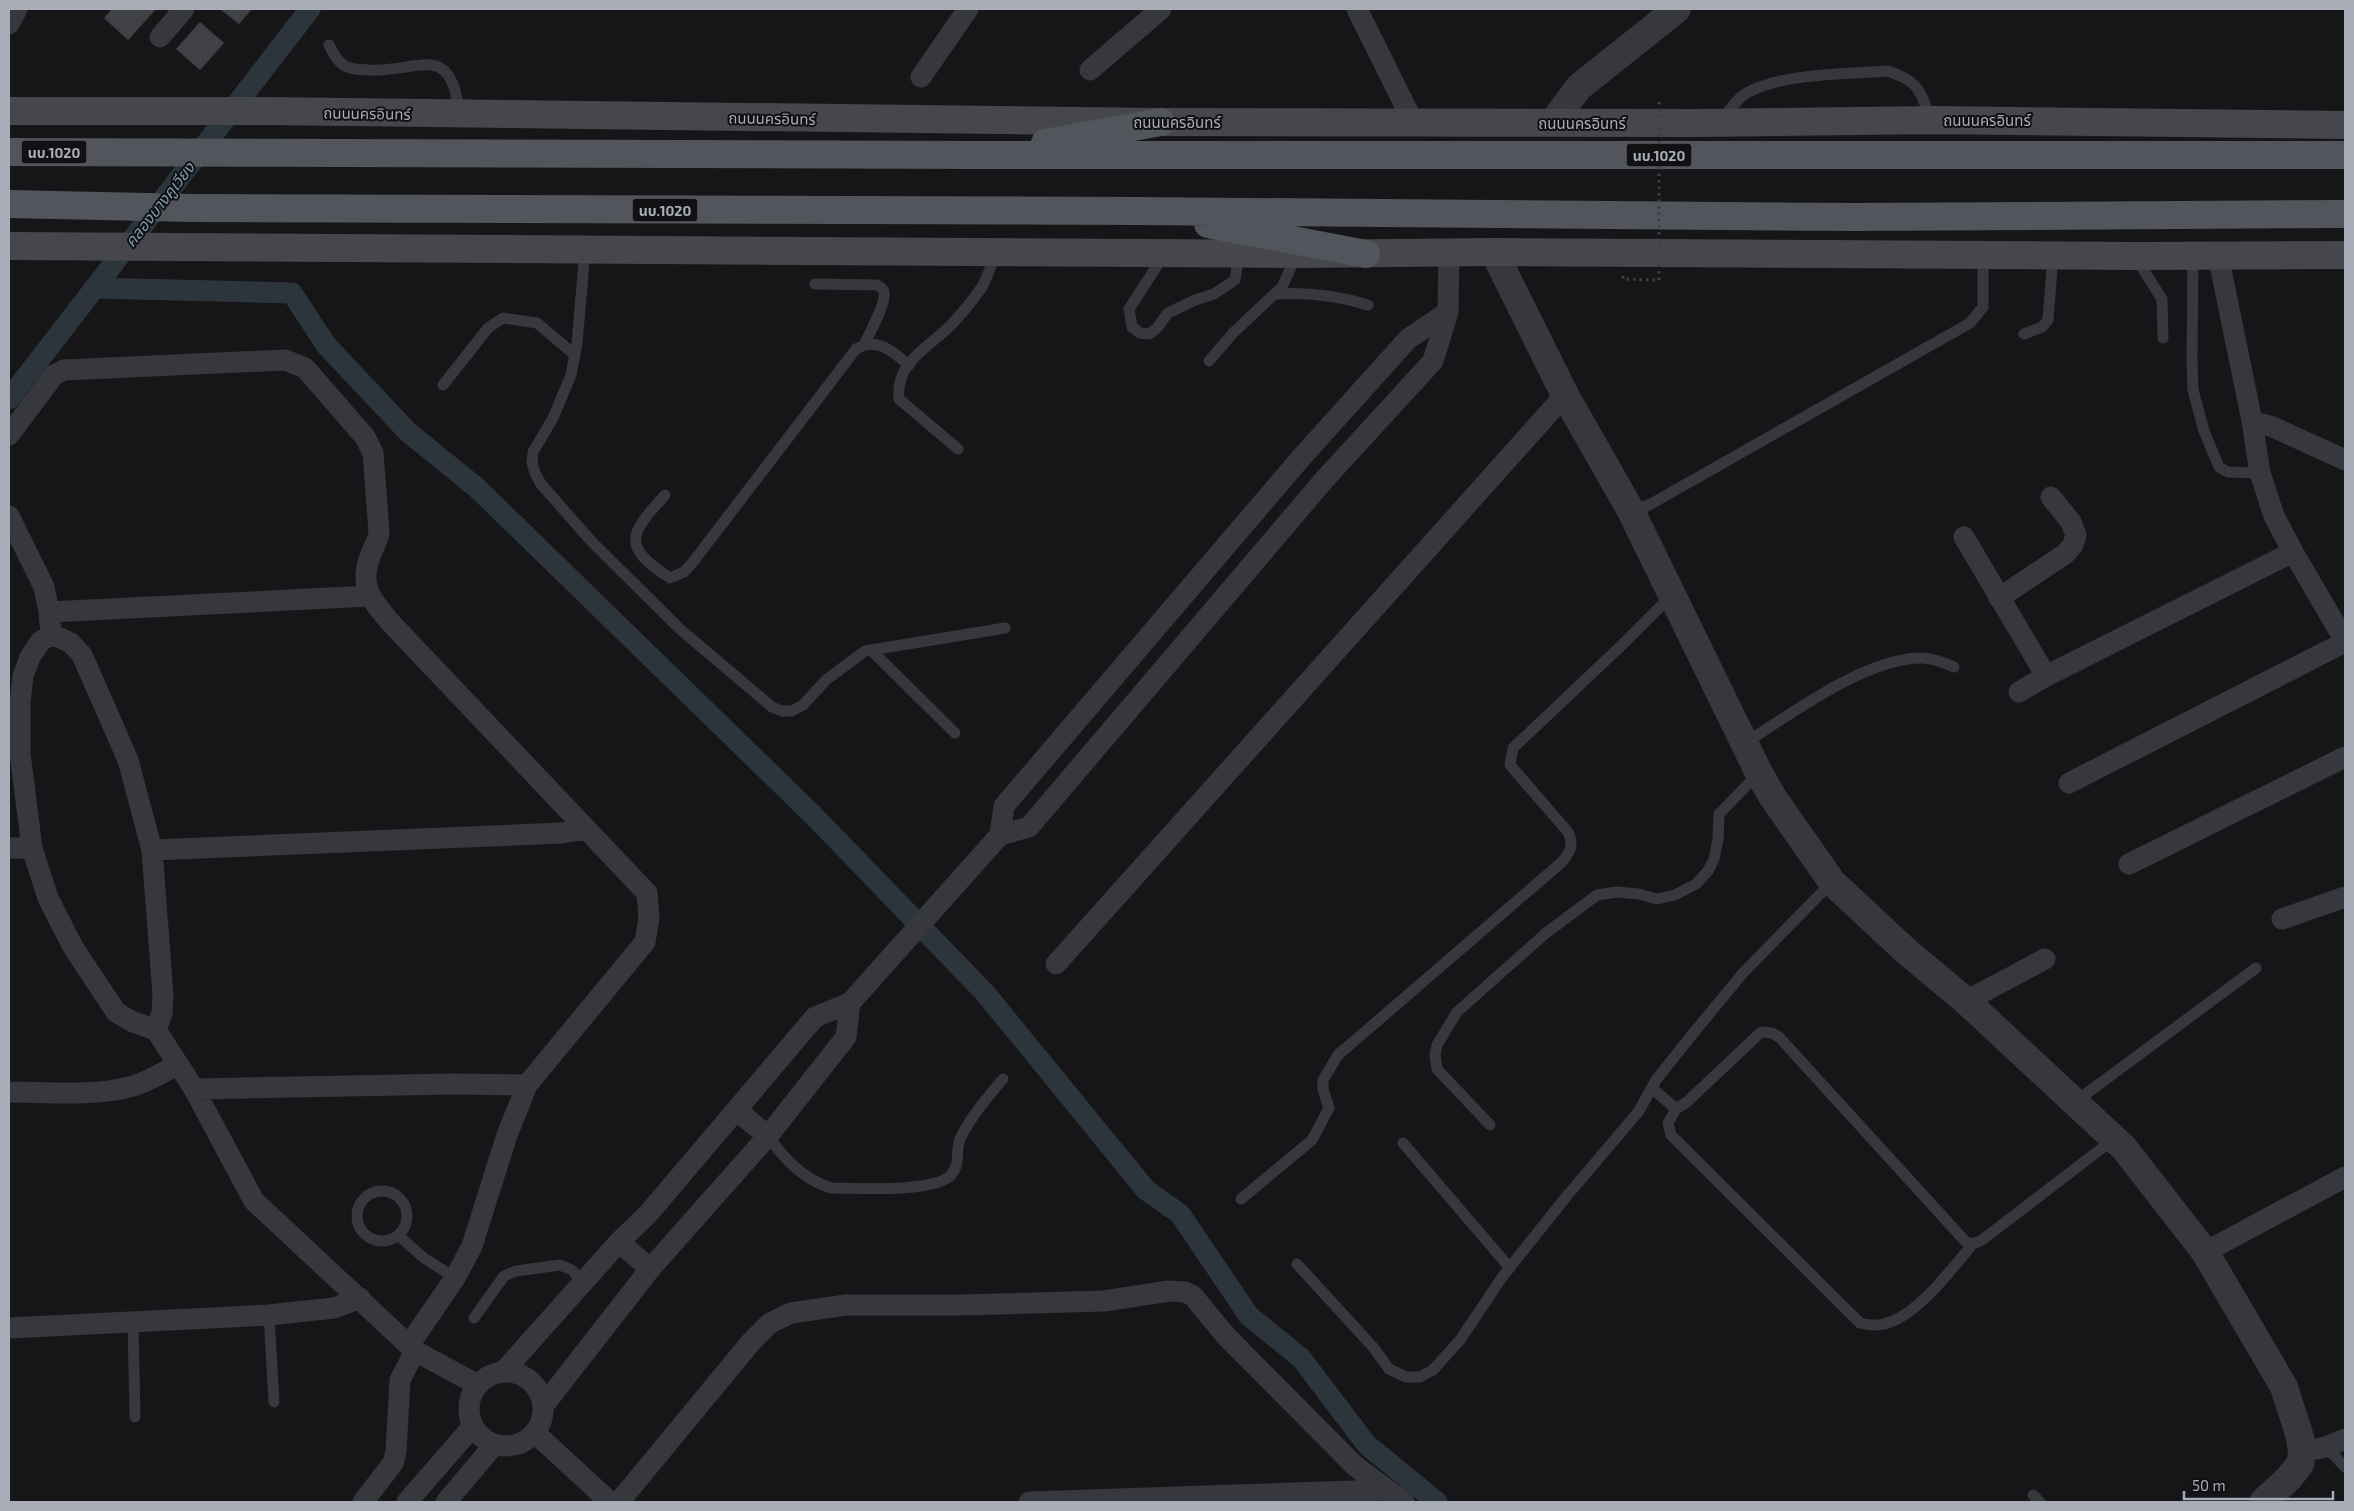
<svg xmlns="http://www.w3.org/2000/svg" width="2354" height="1511" viewBox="0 0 2354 1511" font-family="'Exo 2','Noto Sans Thai',sans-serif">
  <rect width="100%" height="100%" fill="#161618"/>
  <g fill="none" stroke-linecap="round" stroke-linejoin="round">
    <!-- canal -->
    <path stroke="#2c353c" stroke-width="21" d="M94,288L292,293L326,345L408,432L477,488L815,817L985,993L1146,1190L1180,1214L1249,1316L1301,1358L1367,1445L1437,1502
      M9,399L310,9"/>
  </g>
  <!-- building -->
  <path fill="#404145" stroke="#303034" d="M112,9H156L128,40L104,18Z
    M220,9H252L239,24Z
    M200,22L224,43L200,70L176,49Z"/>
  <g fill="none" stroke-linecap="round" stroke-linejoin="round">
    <!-- path -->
    <path stroke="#3d3f44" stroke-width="3" stroke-dasharray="2.5 4" stroke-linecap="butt" d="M1623,276V279L1659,280"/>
    <!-- service -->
    <path stroke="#37383d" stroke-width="11" d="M329,45C333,53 337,61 345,66C352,70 360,69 368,70C418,73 452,39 459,114
      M1722,119C1729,111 1737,99 1745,94C1778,73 1849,74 1888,71C1920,82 1919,90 1931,119
      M585,251L577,343L571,375L553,418L533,452L532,463L535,473L541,484L592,542L681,630L772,707L782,711H792L803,705L826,680L865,651L1005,628
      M1164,255L1129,309L1132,327L1140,333L1149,334L1157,328L1168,313L1195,300L1214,294L1235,280L1239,254
      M2193,256L2192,362L2193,390L2204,431L2219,467L2228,472L2260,473
      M2136,258L2162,299L2163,338
      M815,284L877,285C880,287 884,289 884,293C886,304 869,334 864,345
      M1275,294C1308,292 1336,295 1368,305
      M2024,334L2042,327L2048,320L2053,255
      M1209,361L1233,333L1282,287L1297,254
      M443,385L488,328L503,318L537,323L575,355
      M958,449L899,399C895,361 930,347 952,324C962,313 975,298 983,285C988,275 992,263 996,253
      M665,495C631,533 619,545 670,578L684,572L693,562L856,349C877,336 893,352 909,365
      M1631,511L1649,505L1970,323L1983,307V255
      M871,650L955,733
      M1745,743C1791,714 1868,656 1924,658C1935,659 1945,663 1954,667
      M1652,1088L1676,1109L1687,1102L1761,1032L1772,1033L1779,1037L1965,1241L1973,1244L1982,1240L2114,1139
      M2075,1102L2256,968
      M1676,1109L1668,1123L1671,1135L1860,1323C1868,1325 1876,1326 1884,1324C1917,1317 1952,1268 1973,1244
      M1490,1125L1437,1069L1435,1055L1437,1045L1457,1012L1546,933L1597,895L1617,892L1639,894L1657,899L1675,895L1696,884L1708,871L1714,859L1718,839L1719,814L1759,773
      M768,1136C784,1159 803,1179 831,1188C856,1188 935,1193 951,1175C961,1164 955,1151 960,1139C971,1116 987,1098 1003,1079
      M1403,1143L1510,1268
      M357 1216a25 25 0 1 1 50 0a25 25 0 1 1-50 0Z
      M1241,1199L1312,1140L1329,1108L1323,1089V1080L1338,1055L1562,862C1571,851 1574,845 1568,832L1510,765L1513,748L1622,645L1672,595
      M398,1235L424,1258L455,1278
      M1297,1264L1373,1347L1389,1369L1406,1377H1420L1433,1370L1460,1340L1503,1276L1566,1197L1639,1111L1656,1080L1691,1036L1743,973L1832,882
      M269,1315L274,1402
      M474,1318L504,1276L516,1271L560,1265L572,1270L583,1283
      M133,1322L135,1417
      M2326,1447L2345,1467
      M2033,1495L2040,1502"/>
    <!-- minor -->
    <path stroke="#37383d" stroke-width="21" d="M1357,9L1413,122
      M9,24L17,9
      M160,37L184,9
      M1090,70L1161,9
      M921,77L968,9
      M2218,255L2252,421L2260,473L2274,516L2293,552L2345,641
      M2252,421L2273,427L2345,460
      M9,435L54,375L64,370L285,360L305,368L365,437L373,453L379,532C378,541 374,546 371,554C358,586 371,599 390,622L647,893L649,918L645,942L527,1085L507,1135L472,1246L455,1278L409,1345
      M9,516L44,587L49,612L51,634L71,643L82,655L128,760L152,850L163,994L162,1013L156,1030L194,1089L254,1201L415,1351L478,1385
      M1964,537L2046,676
      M1999,598L2065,554L2073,545L2076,535L2071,522L2051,497
      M49,612L369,596
      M51,634L40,642L30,657L23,676L20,703V753L32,848L48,898L73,947L116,1012L131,1021L156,1030
      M2019,692L2046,676L2293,552
      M2069,783L2345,642
      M1000,835L1004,806L1300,459L1408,339L1448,312
      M9,848H32
      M152,850L562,833L586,829
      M2129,864L2345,757
      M2282,919L2345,897
      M1056,964L1565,395
      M1966,1001L2045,959
      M194,1089L454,1084L527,1085
      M9,1092C47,1092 96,1097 133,1086C149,1081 163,1073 178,1064
      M736,1110L768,1136
      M619,1242L650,1269
      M2205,1252L2345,1177
      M9,1328L269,1315L334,1308L360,1298
      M503,1372L619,1242L648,1214L815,1017L850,1003L1000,835L1029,827L1324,480L1433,361L1448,312L1449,252
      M469 1409a37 37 0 1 1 74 0a37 37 0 1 1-74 0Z
      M544,1405L650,1269L768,1136L846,1037L850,1003
      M535,1433L610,1502
      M2302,1452L2326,1447L2345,1439
      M363,1502L393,1463L396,1452L400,1380L415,1351
      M407,1502L473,1426
      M446,1502L495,1444
      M619,1502L751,1342L770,1323L791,1313L846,1305H960L1104,1301L1169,1291L1185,1292L1193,1296L1226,1336L1355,1466L1404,1502
      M1029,1502L1385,1490"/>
    <!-- tertiary -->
    <path stroke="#37383d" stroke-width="28" d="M1553,122L1579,87L1677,9
      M1494,252L1565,395L1631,511L1759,773L1772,796L1832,882L1906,951L1966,1001L2124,1148L2205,1252L2284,1387L2300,1437L2302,1452L2300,1464L2289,1478L2263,1502"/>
    <!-- secondary -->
    <path stroke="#45474d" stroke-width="28" d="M9,111H265L1161,122L1698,123L1932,120L2345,125
      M9,246L1297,254L1494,252L2135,256L2345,255"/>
    <!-- primary -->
    <path stroke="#53555c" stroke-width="28" d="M1045,143L1161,122
      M9,152L972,155H2345
      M9,204L192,208L1137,211L1852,217L2345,214
      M1208,224L1366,254"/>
    <!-- path-bridge -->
    <path stroke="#3d3f44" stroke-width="3" stroke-dasharray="2.5 4" stroke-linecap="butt" d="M1659,102V280"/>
  </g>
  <g text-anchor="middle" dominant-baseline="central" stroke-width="4" stroke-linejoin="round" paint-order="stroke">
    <!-- shield labels -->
    <g fill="#111113" stroke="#7b7e86" stroke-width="1">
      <rect x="21.5" y="140.5" width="65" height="23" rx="4"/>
      <rect x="1626.5" y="143.5" width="65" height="23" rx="4"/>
      <rect x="632.5" y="198.5" width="65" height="23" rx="4"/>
    </g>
    <g font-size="14" font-weight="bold" fill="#a8adb8">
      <text x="54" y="152">นบ.1020</text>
      <text x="1659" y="155">นบ.1020</text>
      <text x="665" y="210">นบ.1020</text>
    </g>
    <!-- street labels -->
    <g font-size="15" fill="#a8adb8" stroke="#111113">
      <text transform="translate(367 113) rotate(1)">ถนนนครอินทร์</text>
      <text transform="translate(772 118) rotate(1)">ถนนนครอินทร์</text>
      <text x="1987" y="120">ถนนนครอินทร์</text>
      <text x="1177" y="122">ถนนนครอินทร์</text>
      <text x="1582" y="123">ถนนนครอินทร์</text>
    </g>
    <!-- water labels -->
    <g font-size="16" font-style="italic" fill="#7f9bb3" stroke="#111113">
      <text transform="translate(159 204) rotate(-52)">คลองบางคูเวียง</text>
    </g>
  </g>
  <!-- border -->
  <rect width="2354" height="1511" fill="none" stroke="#a8adb8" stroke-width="20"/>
  <!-- scale -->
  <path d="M2184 1491v8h149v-8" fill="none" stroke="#a8adb8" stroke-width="2.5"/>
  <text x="2192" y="1491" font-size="15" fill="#a8adb8" stroke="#111113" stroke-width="4" paint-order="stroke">50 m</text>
</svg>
